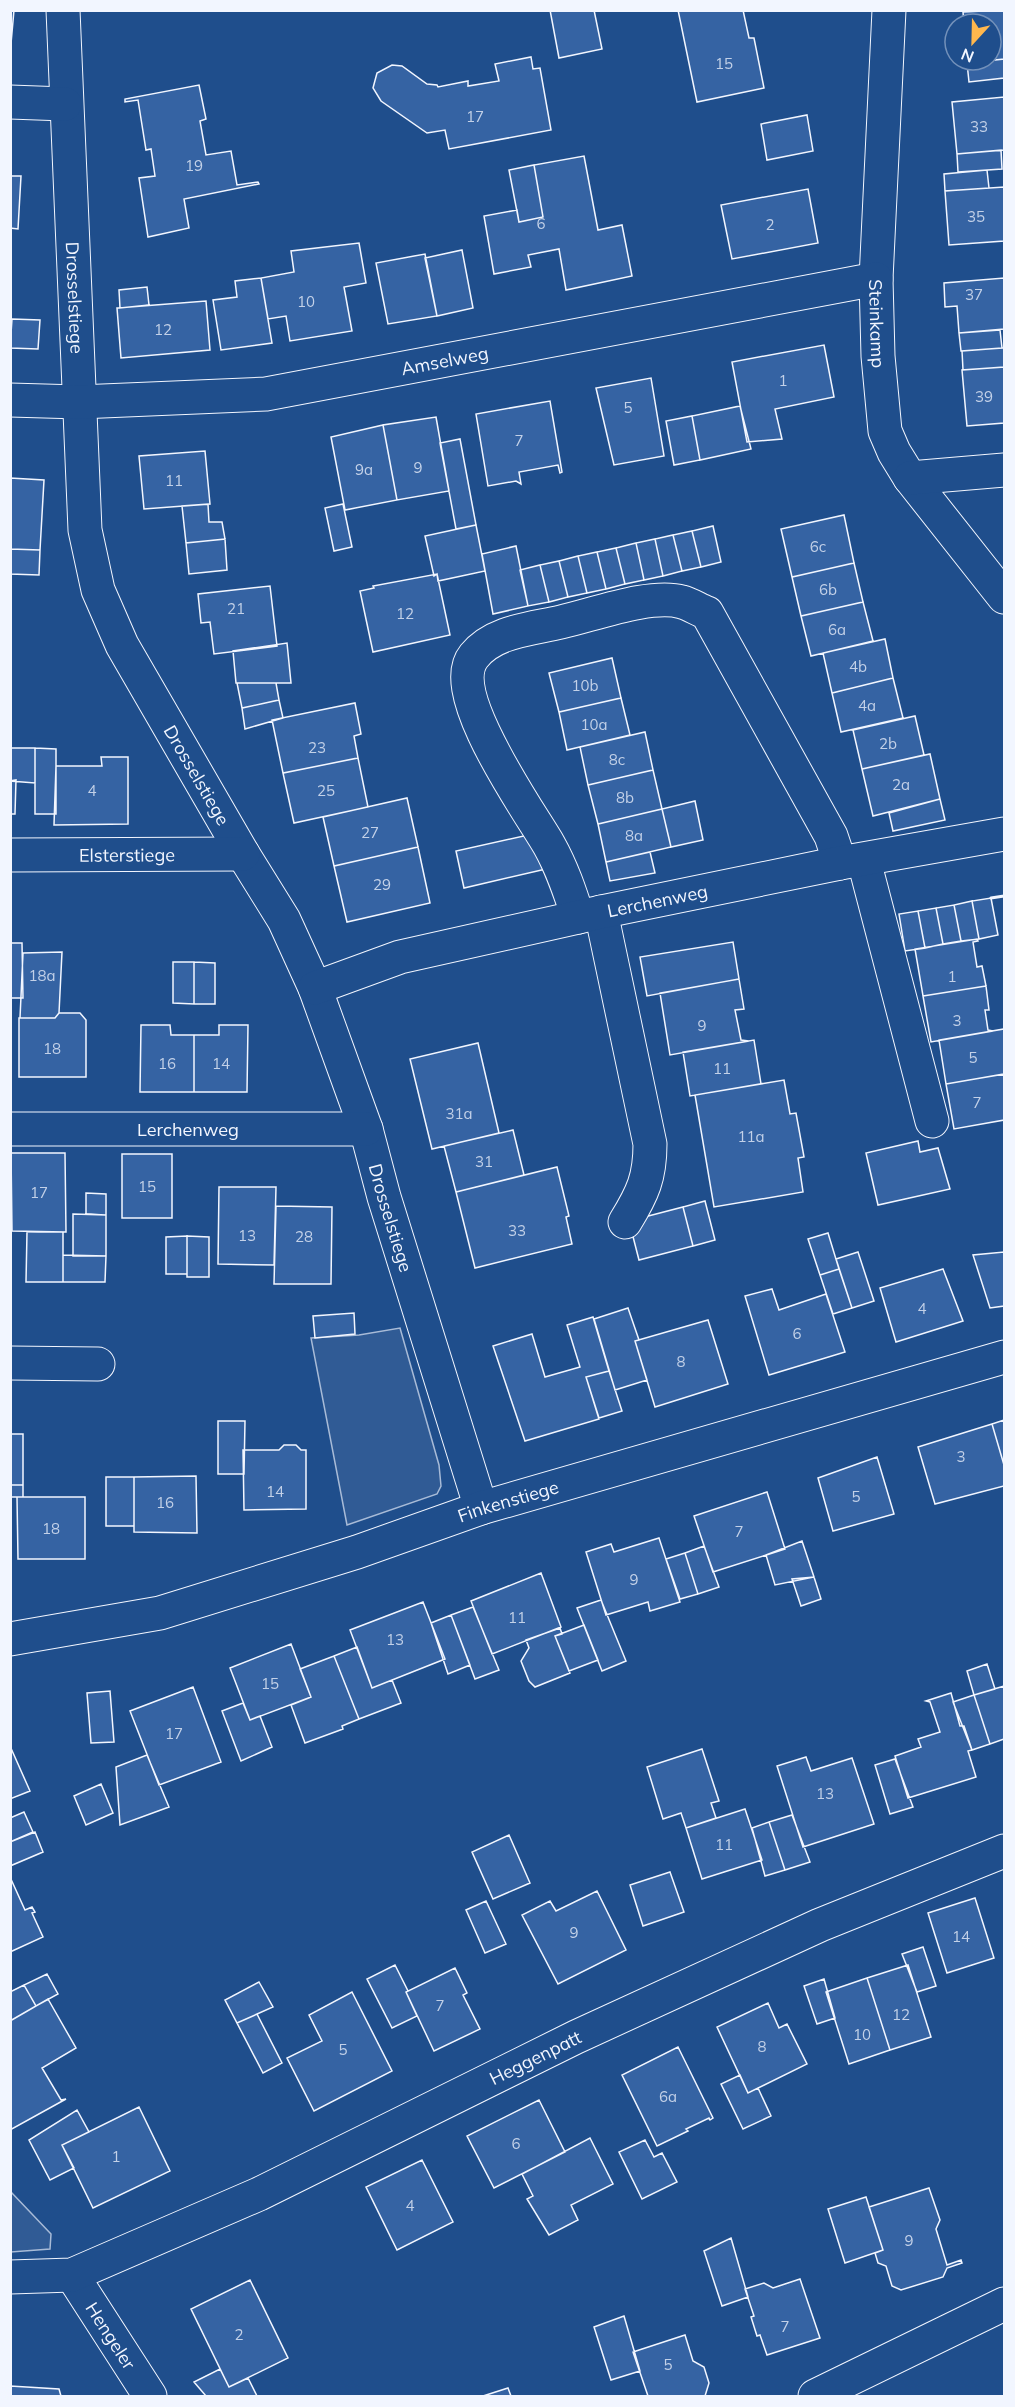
<svg xmlns="http://www.w3.org/2000/svg" width="1015" height="2407" viewBox="0 0 1015 2407" font-family="Mulish,sans-serif">
  <rect width="100%" height="100%" fill="#1f4e8c"/>
  <!-- green -->
  <path fill="#305b95" stroke="#a8bbd7" stroke-width="1.5" d="M400,1328L439,1465L441,1486L437,1494L347,1525L311,1338L359,1335Z
    M11,2192L51,2234L50,2249L11,2252Z"/>
  <!-- building -->
  <path fill="#3563a3" stroke="#f2f6ff" stroke-width="1.5" d="M10,10H14L10,55Z
    M550,10H594L602,49L559,58Z
    M678,10H743L749,38H754L764,88L697,102Z
    M1004,10V59L967,63V60H991V24H964L963,12Z
    M531,57L533,69L540,68L551,130L449,149L445,130L427,133L381,101L373,88L377,73L392,65L402,66L427,84L437,85L438,87L468,81V86L499,81L495,64Z
    M1004,59V78L969,82L967,63Z
    M199,85L206,119L200,121L206,155L231,151L237,185L258,182L259,184L184,199L189,228L148,237L139,178L155,176L151,149L146,150L138,100L125,102V99Z
    M1004,97V150L957,154L952,102Z
    M807,115L813,151L767,160L761,124Z
    M1001,150L1002,169L958,172L957,154Z
    M584,156L598,230L622,225L632,276L566,290L559,249L528,255L531,267L494,274L484,216L517,210L519,222L543,217L534,165Z
    M534,165L543,217L519,222L509,170Z
    M987,170L989,188L945,191L944,174Z
    M10,176H21L18,229L10,228Z
    M1004,187V241L949,245L945,191Z
    M808,189L818,243L732,259L721,205Z
    M359,243L366,283L344,287L352,331L290,341L286,316L268,319L261,278L294,272L291,251Z
    M462,250L473,308L437,316L425,258Z
    M425,254L437,316L388,324L376,263Z
    M261,278L272,343L221,350L213,300L237,297L235,281Z
    M1004,278V329L959,333L957,306L945,307L944,283Z
    M147,287L149,305L120,308L119,290Z
    M206,301L210,350L121,358L117,308Z
    M12,319L40,320L38,349L10,348Z
    M1000,330L1002,348L961,351L959,333Z
    M824,345L834,397L775,409L782,439L747,442L732,362Z
    M1002,348H1004V367L963,370L962,351Z
    M1004,367V423L967,426L962,370Z
    M651,378L664,456L614,465L596,388Z
    M550,401L562,472L560,473L558,465L519,472L521,484L516,481L488,486L476,414Z
    M740,406L751,449L700,460L692,416Z
    M692,416L700,460L674,465L666,421Z
    M436,417L449,491L397,500L383,425Z
    M383,425L397,500L345,510L331,437Z
    M460,439L476,525L456,529L440,443Z
    M205,451L210,504L144,509L139,456Z
    M10,478L44,480L40,550L10,549Z
    M208,504L209,522H222L225,539L186,543L182,506Z
    M343,504L352,547L334,551L325,508Z
    M844,515L854,563L792,577L781,529Z
    M476,525L485,571L438,581L437,574L434,576L425,536Z
    M713,526L721,562L701,567L692,531Z
    M692,531L701,567L682,571L673,535Z
    M673,535L682,571L663,576L655,539Z
    M225,539L227,570L189,574L186,543Z
    M655,539L663,576L644,580L636,543Z
    M636,543L644,580L625,584L616,548Z
    M516,546L528,606L493,614L482,554Z
    M616,548L625,584L606,589L597,552Z
    M10,549L40,550L39,575L10,574Z
    M597,552L606,589L587,593L578,556Z
    M578,556L587,593L568,597L559,561Z
    M559,561L568,597L549,602L540,565Z
    M854,563L863,602L801,616L792,577Z
    M540,565L549,602L528,606L520,570Z
    M437,574L450,635L373,652L360,591L374,588L373,586Z
    M270,586L277,646L214,654L210,622L201,623L198,594Z
    M863,602L873,641L811,656L801,616Z
    M885,639L893,678L832,693L823,653Z
    M287,643L291,683H236L233,651Z
    M612,658L621,698L559,712L549,673Z
    M893,678L903,718L841,732L832,693Z
    M237,683H276L279,700L242,708Z
    M621,698L630,735L567,750L559,712Z
    M279,700L283,718L245,729L242,708Z
    M355,703L361,734L354,736L358,758L283,773L272,720Z
    M915,716L924,755L862,769L853,730Z
    M645,732L653,770L588,785L580,747Z
    M10,748H35V783L10,781Z
    M35,748L56,749V814H35Z
    M930,754L940,799L873,816L862,769Z
    M101,757H128V824L54,825L56,766H102Z
    M358,758L368,807L294,823L283,773Z
    M653,770L662,809L598,824L588,785Z
    M16,780L15,814H10V781Z
    M407,798L418,847L334,866L323,817Z
    M940,799L945,820L893,831L889,813Z
    M695,801L703,840L671,847L662,809Z
    M662,809L671,847L606,862L598,824Z
    M528,835L546,869L464,888L456,851Z
    M418,847L430,903L347,922L334,866Z
    M650,852L655,873L610,881L606,862Z
    M991,898L998,935L979,939L972,901Z
    M972,901L979,939L961,941L954,905Z
    M954,905L961,941L943,944L936,908Z
    M936,908L943,944L925,948L918,911Z
    M918,911L925,948L905,951L899,914Z
    M977,939L978,941L973,942L977,967L982,966L986,986L923,996L915,949Z
    M733,942L739,979L647,996L640,957Z
    M10,943H22L23,998H10Z
    M62,952L59,1013L55,1018H20L23,953Z
    M173,962H194V1004L173,1003Z
    M194,962L215,963V1004H194Z
    M739,979L744,1009L735,1010L741,1040L749,1041L670,1055L660,993Z
    M986,986L989,1010H985L988,1030L993,1031L931,1042L923,996Z
    M59,1013H80L86,1020V1077H19V1018H55Z
    M141,1025H170L171,1035H194V1092H140Z
    M219,1025H248L247,1092H194V1035H219Z
    M1004,1029V1074L946,1084L939,1040Z
    M754,1040L761,1084L690,1096L683,1052Z
    M478,1043L499,1133L432,1149L410,1059Z
    M1004,1074V1120L954,1129L946,1084Z
    M784,1080L790,1114L796,1113L804,1157L798,1158L803,1192L714,1207L695,1095Z
    M513,1130L524,1175L456,1192L444,1146Z
    M918,1141L920,1152L938,1148L950,1189L878,1205L866,1153Z
    M11,1153H65L66,1232L12,1231Z
    M122,1154H172V1218H122Z
    M557,1167L569,1216L566,1217L572,1244L475,1268L456,1192Z
    M219,1187H276L274,1265L218,1264Z
    M86,1193L106,1194V1215L86,1214Z
    M705,1201L715,1240L693,1246L683,1207Z
    M276,1206L332,1207L331,1284H274Z
    M683,1207L693,1246L639,1260L629,1221Z
    M73,1214L106,1215V1256H73Z
    M27,1232H63V1282H26Z
    M828,1233L839,1269L820,1275L808,1239Z
    M187,1236V1274H166V1237Z
    M187,1236L209,1237V1277H187Z
    M858,1252L874,1301L852,1308L836,1259Z
    M1004,1252V1306L990,1308L973,1255Z
    M63,1255L106,1256L105,1282H63Z
    M839,1269L852,1308L833,1314L820,1275Z
    M943,1269L963,1321L896,1342L880,1288Z
    M772,1289L779,1310L826,1294L845,1352L769,1375L745,1296Z
    M628,1308L639,1340L635,1341L647,1380L615,1390L594,1319Z
    M354,1313L355,1334L315,1338L313,1316Z
    M593,1317L609,1371L586,1377L599,1419L525,1441L493,1346L532,1334L545,1377L580,1367L567,1325Z
    M708,1320L728,1384L655,1407L635,1341Z
    M609,1371L622,1411L599,1418L586,1377Z
    M1004,1420V1465L992,1424Z
    M218,1421H245L244,1474H218Z
    M992,1424L1004,1465V1486L935,1504L918,1447Z
    M10,1434H23V1485H10Z
    M284,1445H296L301,1450H306V1509L244,1510L243,1450H279Z
    M877,1457L894,1514L833,1531L818,1478Z
    M196,1476L197,1533L134,1532V1477Z
    M106,1477H134V1526H106Z
    M10,1485H23V1497H10Z
    M767,1492L785,1549L713,1572L694,1516Z
    M17,1497H85V1559H18Z
    M659,1538L680,1602L650,1611L648,1602L606,1615L586,1552L611,1544L614,1552Z
    M802,1541L814,1577L775,1585L766,1555Z
    M704,1546L719,1587L698,1594L685,1553Z
    M685,1553L698,1594L680,1599L666,1559Z
    M541,1573L561,1627L492,1654L471,1601Z
    M814,1577L821,1599L801,1606L792,1579Z
    M601,1600L626,1661L602,1671L577,1608Z
    M423,1602L445,1659L372,1688L350,1630Z
    M473,1607L499,1670L475,1679L451,1615Z
    M451,1615L470,1665L448,1674L431,1623Z
    M584,1625L598,1660L569,1671L555,1636Z
    M560,1628L562,1634L555,1636L570,1673L535,1687L529,1681L521,1661L529,1648L526,1640Z
    M291,1644L311,1697L250,1720L230,1668Z
    M357,1647L372,1688L392,1680L401,1703L359,1719L334,1656Z
    M334,1656L359,1719L342,1726L343,1729L305,1743L291,1705L311,1697L300,1669Z
    M987,1664L995,1689L974,1695L967,1671Z
    M1004,1686V1739L990,1744L974,1695Z
    M193,1687L221,1762L159,1785L130,1711Z
    M110,1691L114,1742L91,1743L87,1693Z
    M951,1693L960,1726H964L972,1750L968,1751L976,1777L908,1798L895,1756L921,1747L918,1739L940,1732L930,1702L926,1701Z
    M974,1695L990,1744L972,1750L953,1702Z
    M243,1703L250,1720L260,1716L272,1747L241,1761L222,1711Z
    M10,1746L30,1791L10,1799Z
    M702,1749L719,1801L711,1803L716,1818L686,1828L681,1813L663,1819L647,1767Z
    M147,1755L169,1807L120,1825L116,1767Z
    M806,1757L811,1771L852,1758L874,1824L803,1847L777,1766Z
    M895,1759L913,1807L890,1814L875,1765Z
    M101,1784L113,1813L86,1825L74,1796Z
    M745,1809L762,1860L702,1879L686,1828Z
    M24,1812L33,1832L10,1842V1818Z
    M792,1815L810,1862L785,1870L769,1822Z
    M769,1822L785,1870L765,1876L752,1828Z
    M35,1832L43,1852L10,1866V1842Z
    M509,1835L530,1883L493,1899L472,1852Z
    M670,1872L684,1912L643,1926L630,1885Z
    M10,1877L25,1910L32,1907L35,1912L32,1913L43,1937L10,1952Z
    M597,1891L626,1950L558,1984L522,1915L550,1901L556,1911Z
    M975,1898L994,1958L947,1973L928,1913Z
    M486,1901L506,1944L485,1953L466,1910Z
    M923,1947L936,1986L917,1992L902,1954Z
    M395,1965L408,1991L406,1992L417,2016L392,2028L367,1979Z
    M908,1965L931,2037L890,2050L867,1978Z
    M455,1968L467,1993L463,1995L480,2029L434,2051L406,1992Z
    M47,1974L58,1994L36,2006L24,1985Z
    M867,1978L890,2050L849,2064L826,1992Z
    M824,1979L835,2018L817,2024L804,1986Z
    M259,1982L273,2007L237,2023L225,2000Z
    M24,1985L36,2006L10,2021V1992Z
    M352,1992L392,2071L314,2111L287,2058L322,2041L309,2015Z
    M48,1999L76,2048L42,2068L61,2100L66,2099L10,2130V2021Z
    M768,2003L779,2028L787,2024L807,2064L748,2093L717,2027Z
    M257,2014L282,2063L263,2073L237,2023Z
    M678,2047L713,2118L710,2120L709,2118L686,2129L688,2131L657,2146L622,2075Z
    M740,2075L748,2093L758,2088L771,2116L743,2129L721,2084Z
    M539,2100L565,2152L494,2188L467,2136Z
    M139,2107L170,2171L93,2208L62,2145Z
    M77,2110L89,2132L62,2145L74,2168L50,2180L29,2140Z
    M590,2138L613,2184L571,2205L578,2220L549,2235L527,2199L533,2196L522,2174Z
    M645,2140L654,2157L662,2153L677,2182L642,2199L619,2152Z
    M422,2160L453,2222L397,2250L366,2187Z
    M929,2188L940,2220L936,2229L947,2265L961,2260L962,2263L947,2268L943,2277L901,2290L892,2286L886,2266L878,2263L875,2253L883,2250L869,2207Z
    M866,2197L883,2250L845,2263L828,2209Z
    M731,2238L748,2297L722,2306L704,2251Z
    M800,2279L820,2338L767,2355L760,2335L757,2336L751,2317L754,2316L745,2289L764,2283L773,2288Z
    M250,2280L288,2358L229,2387L191,2309Z
    M624,2316L640,2371L611,2380L594,2327Z
    M685,2335L693,2361L704,2367L709,2383L705,2396H648L633,2352Z
    M220,2369L229,2387L248,2378L257,2396H206L194,2382Z
    M10,2386L59,2389L61,2396H10Z
    M508,2388L511,2396H483Z"/>
  <g fill="none" stroke-linecap="round" stroke-linejoin="round">
    <defs>
      <g id="minor">
        <path id="s1" d="M63,10L85,530L98,590L122,645L243,854L284,920L315,988L366,1129L384,1197L481,1508"/>
        <path id="s2" d="M889,10L876,279L878,356L885,431L894,452L910,478L1004,597"/>
        <path d="M10,102L65,104"/>
        <path id="s3" d="M10,400L79,402L266,394L876,279"/>
        <path d="M910,478L1004,470"/>
        <path id="s4" d="M10,855L243,854"/>
        <path d="M864,861L932,1121"/>
        <path d="M601,912L650,1144C650,1177 643,1193 625,1222"/>
        <path d="M578,917C570,892 562,868 549,845C530,812 444,693 474,656C494,631 531,629 561,622C593,615 651,593 682,602C690,604 699,610 707,613L831,836L840,863"/>
        <path id="s5" d="M315,988L400,957L601,912L840,863L1004,834"/>
        <path id="s6" d="M10,1129H366"/>
        <path d="M10,1363L98,1364"/>
        <path id="s7" d="M10,1639L160,1613L357,1552L481,1508L1004,1357"/>
        <path id="s8" d="M72,2275L150,2396"/>
        <path id="s9" d="M10,2277L72,2275L259,2194L576,2037L820,1925L1004,1851"/>
        <path d="M815,2396L1004,2304"/>
      </g>
    </defs>
    <!-- minor casing -->
    <use href="#minor" stroke="#f2f6ff" stroke-width="35"/>
    <!-- minor -->
    <use href="#minor" stroke="#1f4e8c" stroke-width="33"/>
    <!-- wall -->
    <path stroke="#f2f6ff" stroke-width="3" d="M991,898L1004,896"/>
  </g>
  <g text-anchor="middle" dominant-baseline="central" stroke-width="4.5" stroke-linejoin="round" paint-order="stroke">
    <!-- number labels -->
    <g font-size="15" fill="#c3d1e8">
      <text x="724" y="63">15</text>
      <text x="475" y="116">17</text>
      <text x="979" y="126">33</text>
      <text x="194" y="165">19</text>
      <text x="976" y="216">35</text>
      <text x="541" y="223">6</text>
      <text x="770" y="224">2</text>
      <text x="974" y="294">37</text>
      <text x="306" y="301">10</text>
      <text x="163" y="329">12</text>
      <text x="783" y="380">1</text>
      <text x="984" y="396">39</text>
      <text x="628" y="407">5</text>
      <text x="519" y="440">7</text>
      <text x="418" y="467">9</text>
      <text x="364" y="469">9a</text>
      <text x="174" y="480">11</text>
      <text x="818" y="546">6c</text>
      <text x="828" y="589">6b</text>
      <text x="236" y="608">21</text>
      <text x="405" y="613">12</text>
      <text x="837" y="629">6a</text>
      <text x="858" y="666">4b</text>
      <text x="585" y="685">10b</text>
      <text x="867" y="705">4a</text>
      <text x="594" y="724">10a</text>
      <text x="888" y="743">2b</text>
      <text x="317" y="747">23</text>
      <text x="617" y="759">8c</text>
      <text x="901" y="784">2a</text>
      <text x="92" y="790">4</text>
      <text x="326" y="790">25</text>
      <text x="625" y="797">8b</text>
      <text x="370" y="832">27</text>
      <text x="634" y="835">8a</text>
      <text x="382" y="884">29</text>
      <text x="42" y="975">18a</text>
      <text x="952" y="976">1</text>
      <text x="957" y="1020">3</text>
      <text x="702" y="1025">9</text>
      <text x="52" y="1048">18</text>
      <text x="973" y="1057">5</text>
      <text x="167" y="1063">16</text>
      <text x="221" y="1063">14</text>
      <text x="722" y="1068">11</text>
      <text x="977" y="1102">7</text>
      <text x="459" y="1113">31a</text>
      <text x="751" y="1136">11a</text>
      <text x="484" y="1161">31</text>
      <text x="147" y="1186">15</text>
      <text x="39" y="1192">17</text>
      <text x="517" y="1230">33</text>
      <text x="247" y="1235">13</text>
      <text x="304" y="1236">28</text>
      <text x="922" y="1308">4</text>
      <text x="797" y="1333">6</text>
      <text x="681" y="1361">8</text>
      <text x="961" y="1456">3</text>
      <text x="275" y="1491">14</text>
      <text x="856" y="1496">5</text>
      <text x="165" y="1502">16</text>
      <text x="51" y="1528">18</text>
      <text x="739" y="1531">7</text>
      <text x="634" y="1579">9</text>
      <text x="517" y="1617">11</text>
      <text x="395" y="1639">13</text>
      <text x="270" y="1683">15</text>
      <text x="174" y="1733">17</text>
      <text x="825" y="1793">13</text>
      <text x="724" y="1844">11</text>
      <text x="574" y="1932">9</text>
      <text x="961" y="1936">14</text>
      <text x="440" y="2005">7</text>
      <text x="901" y="2014">12</text>
      <text x="862" y="2034">10</text>
      <text x="762" y="2046">8</text>
      <text x="343" y="2049">5</text>
      <text x="668" y="2096">6a</text>
      <text x="516" y="2143">6</text>
      <text x="116" y="2156">1</text>
      <text x="410" y="2205">4</text>
      <text x="909" y="2240">9</text>
      <text x="785" y="2326">7</text>
      <text x="239" y="2334">2</text>
      <text x="668" y="2364">5</text>
    </g>
    <!-- street labels -->
    <g font-size="18" fill="#f2f6ff" stroke="#1f4e8c">
      <text stroke="none"><textPath href="#s1" startOffset="288">Drosselstiege</textPath></text>
      <text stroke="none"><textPath href="#s2" startOffset="314">Steinkamp</textPath></text>
      <text stroke="none"><textPath href="#s3" startOffset="438">Amselweg</textPath></text>
      <text stroke="none"><textPath href="#s1" startOffset="792">Drosselstiege</textPath></text>
      <text stroke="none"><textPath href="#s4" startOffset="117">Elsterstiege</textPath></text>
      <text stroke="none"><textPath href="#s5" startOffset="354">Lerchenweg</textPath></text>
      <text stroke="none"><textPath href="#s6" startOffset="178">Lerchenweg</textPath></text>
      <text stroke="none"><textPath href="#s1" startOffset="1278">Drosselstiege</textPath></text>
      <text stroke="none"><textPath href="#s7" startOffset="518">Finkenstiege</textPath></text>
      <text stroke="none"><textPath href="#s9" startOffset="574">Heggenpatt</textPath></text>
      <text stroke="none"><textPath href="#s8" startOffset="72">Hengeler</textPath></text>
    </g>
  </g>
  <!-- border -->
  <rect width="1015" height="2407" fill="none" stroke="#f2f6ff" stroke-width="24"/>
  <!-- north arrow -->
  <g transform="translate(973 42) rotate(202)"><circle r="28" fill="#1f4e8c" stroke="#7391ba" stroke-width="1.5"/>
  <path d="M0-4.5L10 22L0 15L-10 22Z" fill="#ffb74d"/>
  <text y="-9" font-size="16" font-weight="bold" text-anchor="middle" fill="#f2f6ff">N</text>
  </g>
</svg>
